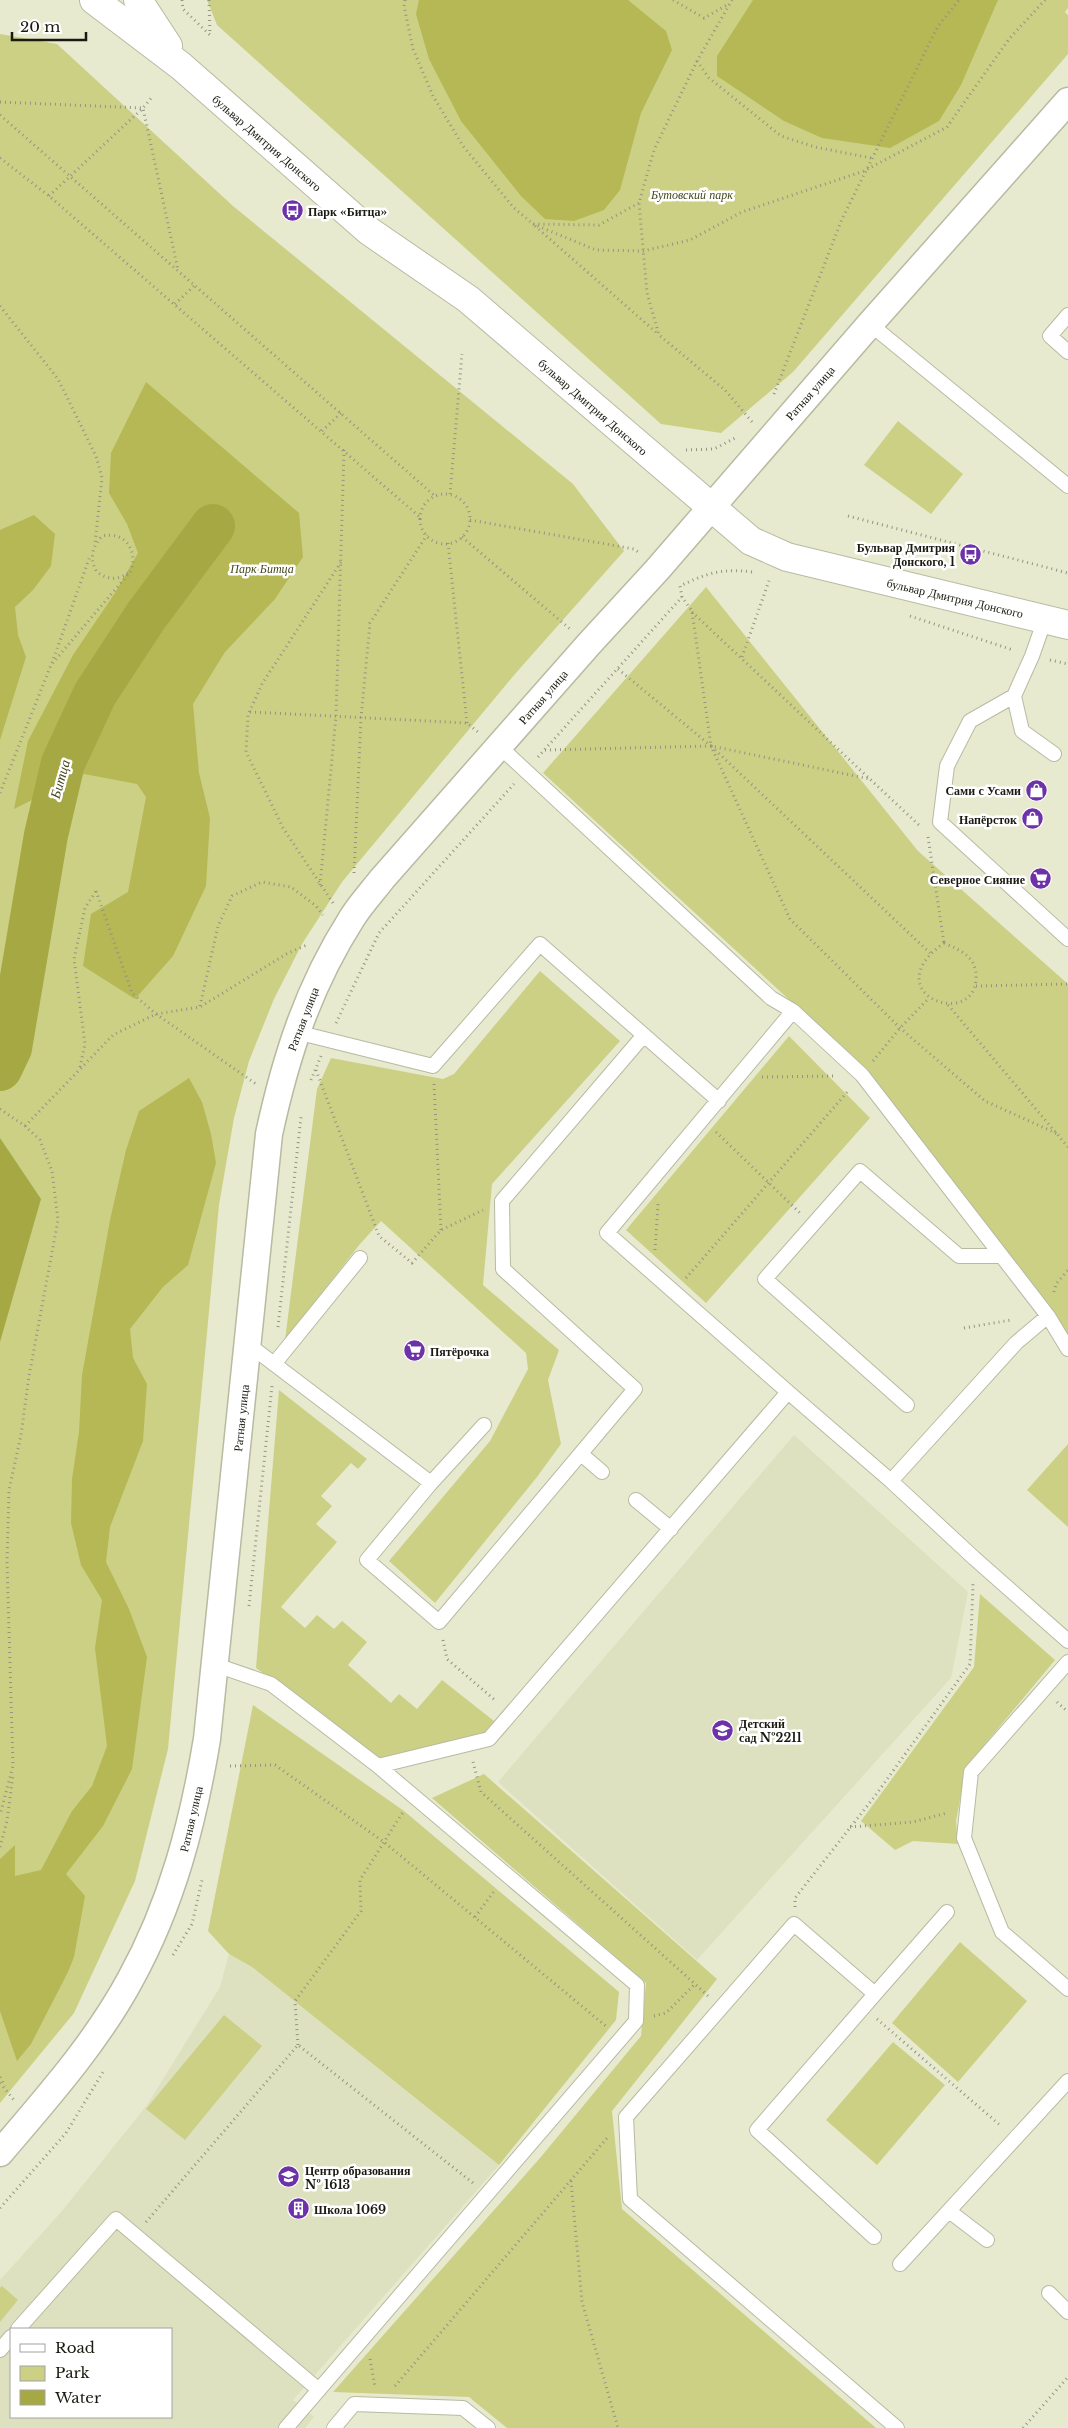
<svg xmlns="http://www.w3.org/2000/svg" width="1068" height="2428" viewBox="0 0 1068 2428" font-family="'Libre Baskerville',serif">
  <rect width="100%" height="100%" fill="#e8ead0"/>
  <!-- built -->
  <path fill="#dee1bf" fill-rule="evenodd" d="M794,1435L968,1592L951,1678L697,1960L498,1782Z
    M229,1954L252,1967L499,2165L293,2400L314,2417L305,2428H0V2280L62,2211L147,2105L220,1987ZM11,2329H171V2417H11Z"/>
  <!-- green -->
  <path fill="#ccd085" d="M207,0H1068V8L1065,12L1068,15V54L793,372L721,433L661,424L217,25Z
    M0,34L57,44L233,206L573,484L624,551L515,674L342,882L302,944L274,999L249,1061L234,1118L219,1205L168,1749L135,1881L74,2013L0,2103Z
    M898,421L963,474L931,514L864,465Z
    M706,587L918,851L1068,984V1344L834,1041L543,773Z
    M540,971L620,1041L492,1184L483,1285L559,1350L548,1380L561,1444L537,1477L435,1603L389,1561L490,1441L528,1369L526,1353L381,1221L360,1244L285,1340L317,1089L331,1058L443,1079L454,1074Z
    M789,1036L870,1118L706,1303L626,1230Z
    M279,1390L367,1459L358,1469L351,1463L321,1496L332,1506L316,1524L337,1542L281,1607L305,1628L317,1615L334,1629L342,1621L367,1642L348,1665L391,1703L399,1694L417,1709L442,1680L494,1721L484,1733L379,1758L256,1668Z
    M1068,1444V1527L1027,1490Z
    M980,1594L1055,1660L966,1767L956,1821L958,1844L913,1841L895,1850L861,1821L974,1667Z
    M253,1705L404,1811L619,1992L616,2020L499,2165L252,1967L229,1954L208,1931Z
    M484,1774L717,1979L612,2111L622,2209L876,2428H507L469,2397L333,2392L540,2158L641,2036L646,1983L432,1798Z
    M960,1942L1027,2001L958,2082L892,2023Z
    M224,2015L262,2046L185,2140L146,2109Z
    M893,2042L945,2085L877,2165L826,2120Z
    M2,2286L18,2300L0,2322V2288Z"/>
  <!-- forest -->
  <path fill="#b5b854" d="M419,0H628L666,31L672,50L641,113L620,190L604,210L574,221L545,219L521,196L461,121L429,59L416,14Z
    M753,0H998L961,85L939,121L890,148L822,138L784,121L717,76V56Z
    M146,382L299,513L303,557L275,599L225,652L193,704L199,773L210,818L206,886L173,956L135,999L83,966L91,914L128,892L146,797L137,784L84,774L14,809L28,741L73,655L115,593L138,553L127,524L109,493L111,453Z
    M34,515L55,534L51,566L33,590L15,607L18,635L26,657L0,740V530Z
    M189,1078L202,1102L211,1134L216,1163L188,1265L163,1287L130,1329L133,1358L147,1384L143,1441L110,1527L106,1562L129,1609L147,1657L132,1769L103,1826L66,1874L85,1896L74,1957L68,1972L31,2044L17,2061L0,2011V1859L15,1845V1876L41,1870L72,1811L92,1786L107,1746L95,1648L102,1600L81,1565L71,1523L72,1479L79,1432L82,1375L110,1220L126,1150L139,1111Z"/>
  <!-- water -->
  <path fill="#a6a943" d="M0,1138L41,1199L0,1342Z"/>
  <g fill="none" stroke-linecap="round" stroke-linejoin="round">
    <!-- river -->
    <path stroke="#a6a943" stroke-width="44" d="M0,1069L10,1048L46,835L63,763L95,694L146,616L213,526"/>
    <defs>
      <path id="lane" d="M1068,315L1050,336L1068,352
        M870,324L1068,486
        M1045,619L1032,656L1014,696L1022,731L1054,754
        M1014,696L970,721L947,766L940,822L1068,939
        M500,747L771,998L793,1011L862,1075L1048,1316L1068,1349
        M296,1032L433,1066L540,944L719,1101
        M249,1345L431,1483
        M274,1364L360,1258
        M788,1392L607,1233L793,1011
        M907,1405L765,1279L860,1171L959,1256H1001
        M484,1425L431,1483L367,1560L439,1622L635,1389L503,1269L502,1201L644,1035
        M581,1454L602,1472
        M891,1481L974,1558L1068,1641
        M636,1500L671,1529
        M1068,1662L971,1772L964,1838L1002,1932L1068,1989
        M216,1665L271,1684L378,1766L489,1739L788,1392L891,1481L1016,1343L1048,1316
        M875,1994L947,1912
        M949,2211L987,2240
        M874,2237L757,2130L875,1994L794,1924L626,2117L630,2199L897,2428
        M900,2264L1068,2081
        M1049,2293L1068,2312
        M18,2329L116,2219L319,2390
        M0,2350L11,2337
        M286,2428L636,2021L637,1985L378,1766
        M334,2428L354,2404L463,2408L488,2428"/>
      <path id="street" d="M0,2153C46,2099 96,2043 130,1980C172,1904 193,1823 207,1739L269,1134C286,1056 308,987 352,918C360,905 372,892 382,879L589,644L657,570L870,324L1068,101"/>
      <path id="secondary" d="M94,0L181,66L369,231L468,299L751,541L787,557L1068,625
        M138,0L168,46"/>
    </defs>
    <!-- lane casing -->
    <use href="#lane" stroke="#b8baa1" stroke-width="16"/>
    <!-- street casing -->
    <use href="#street" stroke="#b8baa1" stroke-width="29"/>
    <!-- secondary casing -->
    <use href="#secondary" stroke="#b8baa1" stroke-width="30"/>
    <!-- path -->
    <path stroke="#939481" stroke-width="3" stroke-dasharray="1 4" stroke-linecap="butt" d="M182,0L183,9L210,35
      M209,0L210,35
      M405,0L404,6L413,49L433,96L463,146L513,207L533,224L599,225L639,203
      M673,0L704,18L727,5
      M732,0L697,61L654,150L639,203L647,293L659,335L725,390L753,423
      M697,61L709,78L781,136L815,147L871,158
      M0,102L143,108L178,270
      M0,115L435,496
      M0,158L49,196L421,518
      M49,196L143,108L152,97
      M533,224L596,250L643,251L690,240L742,212L864,171L947,127L1009,39L1045,0
      M535,226L658,334
      M175,304L195,285
      M0,306L58,379L96,456L102,478L95,543
      M774,394L842,219L938,26L959,0
      M322,431L341,413
      M686,450L714,449L737,437
      M450,494L462,354
      M420 519a25 25 0 1 1 50 0a25 25 0 1 1-50 0Z
      M848,516L1068,573
      M470,520L634,549L638,552
      M462,537L570,629
      M448,543L467,723
      M752,572C723,568 707,573 680,586L682,597L692,611L711,746L930,953
      M692,612L921,827
      M910,616L1013,650
      M742,657L770,578
      M1050,660L1068,664
      M52,663L90,556
      M618,669L711,746L790,919L900,1028L985,1101L1060,1135
      M250,712L467,723L478,732
      M545,750L711,746L870,779
      M538,757L682,597
      M0,793L51,665L131,571C138,550 125,531 102,536C92,547 89,559 97,572C110,581 119,580 131,571
      M928,837L944,943
      M354,873L361,718L370,623L427,535
      M320,885L336,716L344,450
      M96,891L132,993L156,1014L256,1084
      M333,903L283,828L246,752L248,715L262,684L341,562
      M944,943C962,951 977,957 976,979C973,1030 874,993 944,943Z
      M976,986L1068,984
      M948,1005L1068,1147
      M200,1006L218,926L232,896L262,882L291,887L316,906L323,915
      M336,1023L379,933L514,784
      M873,1061L900,1028L929,998
      M80,1067L85,1044L74,959L85,908L96,891
      M316,1070L379,1236L412,1263L441,1230L483,1210
      M762,1077L834,1076
      M311,1080L321,1056
      M434,1084L441,1230
      M0,1109L25,1126L40,1140L52,1171L58,1220L29,1376L21,1435L9,1490L7,1562L13,1766L0,1815
      M25,1126L113,1035L156,1014L200,1007L288,953L307,945
      M716,1132L800,1213
      M655,1250L658,1204
      M686,1278L849,1090
      M1054,1292L1056,1284L1068,1270
      M278,1327L301,1117
      M964,1328L1011,1320
      M249,1606L272,1386
      M443,1640L447,1659L496,1701
      M1057,1702L1068,1712
      M473,1762L481,1792L695,1984
      M230,1766L275,1765L384,1842L607,2027
      M850,1827L913,1822L947,1813
      M0,1847L7,1821L13,1775
      M795,1907V1898L875,1796L970,1664L973,1584
      M475,1917L495,1890
      M173,1955L192,1924L202,1880
      M654,2016L666,2013L695,1984L708,1996
      M877,2019L1001,2126
      M298,2045L295,2001L361,1911L360,1880L403,1812
      M0,2077L5,2086
      M0,2083L14,2100
      M571,2181L582,2302L618,2428
      M0,2208L66,2133L103,2072
      M146,2222L298,2045L473,2183
      M370,2359L375,2387
      M395,2386L607,2138
      M1023,2428L1068,2377"/>
    <!-- lane -->
    <use href="#lane" stroke="#fff" stroke-width="14"/>
    <!-- street -->
    <use href="#street" stroke="#fff" stroke-width="26"/>
    <!-- secondary -->
    <use href="#secondary" stroke="#fff" stroke-width="28"/>
  </g>
  <!-- icons -->
  <defs>
    <symbol id="bus-disc" viewBox="-11 -11 22 22"><circle r="9.5" fill="#6d32a8" stroke="#fff"/><path d="M-5-6H5V4H4V6H2V4H-2V6H-4V4H-5ZM-3.5-4V0h7V-4ZM-3.5 1.2v1.5H-2V1.2ZM2 1.2v1.5H3.5V1.2Z" fill="#fff"/></symbol>
    <symbol id="shop-disc" viewBox="-11 -11 22 22"><circle r="9.5" fill="#6d32a8" stroke="#fff"/><path d="M-5-2.5h2.3a2.7 3.5 0 0 1 5.4 0H5L5.5 6h-11ZM-1.5-2.5h3a1.5 2.3 0 0 0-3 0Z" fill="#fff"/></symbol>
    <symbol id="supermarket-disc" viewBox="-11 -11 22 22"><circle r="9.5" fill="#6d32a8" stroke="#fff"/><path d="M-6-5.5h2.5l.6 2H6L4.5 2H-2.5L-4.4-4H-6ZM-1.5 3.2a1.3 1.3 0 1 0 .1 0ZM3 3.2a1.3 1.3 0 1 0 .1 0Z" fill="#fff"/></symbol>
    <symbol id="school-disc" viewBox="-11 -11 22 22"><circle r="9.5" fill="#6d32a8" stroke="#fff"/><path d="M0-5L7-2L0 1L-7-2ZM-4 1L0 2.5L4 1V4Q0 6-4 4Z" fill="#fff"/></symbol>
    <symbol id="building-disc" viewBox="-11 -11 22 22"><circle r="9.5" fill="#6d32a8" stroke="#fff"/><path d="M-4-6H4V6H1V3H-1V6H-4ZM-2.5-4.3h1.7v1.8h-1.7ZM.8-4.3h1.7v1.8H.8ZM-2.5-1h1.7V.8h-1.7ZM.8-1h1.7V.8H.8Z" fill="#fff"/></symbol>
  </defs>
  <g fill-rule="evenodd">
    <use href="#bus-disc" x="280" y="198" width="25" height="25"/>
    <use href="#bus-disc" x="958" y="542" width="25" height="25"/>
    <use href="#shop-disc" x="1024" y="778" width="25" height="25"/>
    <use href="#shop-disc" x="1020" y="806" width="25" height="25"/>
    <use href="#supermarket-disc" x="1028" y="866" width="25" height="25"/>
    <use href="#supermarket-disc" x="402" y="1338" width="25" height="25"/>
    <use href="#school-disc" x="710" y="1718" width="25" height="25"/>
    <use href="#school-disc" x="276" y="2164" width="25" height="25"/>
    <use href="#building-disc" x="286" y="2196" width="25" height="25"/>
  </g>
  <g text-anchor="middle" dominant-baseline="central" stroke-width="5" stroke-linejoin="round" paint-order="stroke">
    <!-- street labels -->
    <g font-size="12" fill="#1a1a11" stroke="#fff">
      <text transform="translate(267 143) rotate(41)">бульвар Дмитрия Донского</text>
      <text transform="translate(810 393) rotate(-49)">Ратная улица</text>
      <text transform="translate(593 407) rotate(41)">бульвар Дмитрия Донского</text>
      <text transform="translate(955 598) rotate(13)">бульвар Дмитрия Донского</text>
      <text transform="translate(543 697) rotate(-49)">Ратная улица</text>
      <text transform="translate(303 1019) rotate(-69)">Ратная улица</text>
      <text transform="translate(241 1418) rotate(-84)">Ратная улица</text>
      <text transform="translate(191 1819) rotate(-77)">Ратная улица</text>
    </g>
    <!-- park labels -->
    <g font-size="12" font-style="italic" fill="#46481e" stroke="#fff">
      <text x="692" y="194">Бутовский парк</text>
      <text x="262" y="568">Парк Битца</text>
    </g>
    <!-- poi labels -->
    <g font-size="12" font-weight="bold" fill="#1a1a11" stroke="#fff" text-anchor="start">
      <text x="308" y="211">Парк «Битца»</text>
      <text x="955" y="547" text-anchor="end">Бульвар Дмитрия<tspan x="955" dy="14">Донского, 1</tspan></text>
      <text x="1021" y="790" text-anchor="end">Сами с Усами</text>
      <text x="1017" y="819" text-anchor="end">Напёрсток</text>
      <text x="1025" y="879" text-anchor="end">Северное Сияние</text>
      <text x="430" y="1351">Пятёрочка</text>
      <text x="739" y="1723">Детский<tspan x="739" dy="14">сад №2211</tspan></text>
      <text x="305" y="2170">Центр образования<tspan x="305" dy="14">№ 1613</tspan></text>
      <text x="314" y="2209">Школа 1069</text>
    </g>
    <!-- water labels -->
    <g font-size="14" font-style="italic" fill="#45461d" stroke="#fff">
      <text transform="translate(60 779) rotate(-74)">Битца</text>
    </g>
  </g>
  <!-- legend -->
  <rect x="10" y="2328" width="162" height="90" fill="#ffffff" stroke="#a3a3a0"/>
  <rect x="20" y="2344" width="25" height="8" fill="#ffffff" stroke="#a3a3a0"/>
  <text x="55" y="2353" font-size="15" fill="#1a1a11">Road</text>
  <rect x="20" y="2366" width="25" height="15" fill="#ccd085" stroke="#a3a3a0"/>
  <text x="55" y="2378" font-size="15" fill="#1a1a11">Park</text>
  <rect x="20" y="2390" width="25" height="15" fill="#a6a943" stroke="#a3a3a0"/>
  <text x="55" y="2403" font-size="15" fill="#1a1a11">Water</text>
  <!-- scale -->
  <path d="M12 32v8h74v-8" fill="none" stroke="#1a1a11" stroke-width="2.5"/>
  <text x="20" y="32" font-size="15" fill="#1a1a11" stroke="#ffffff" stroke-width="4" paint-order="stroke">20 m</text>
</svg>
